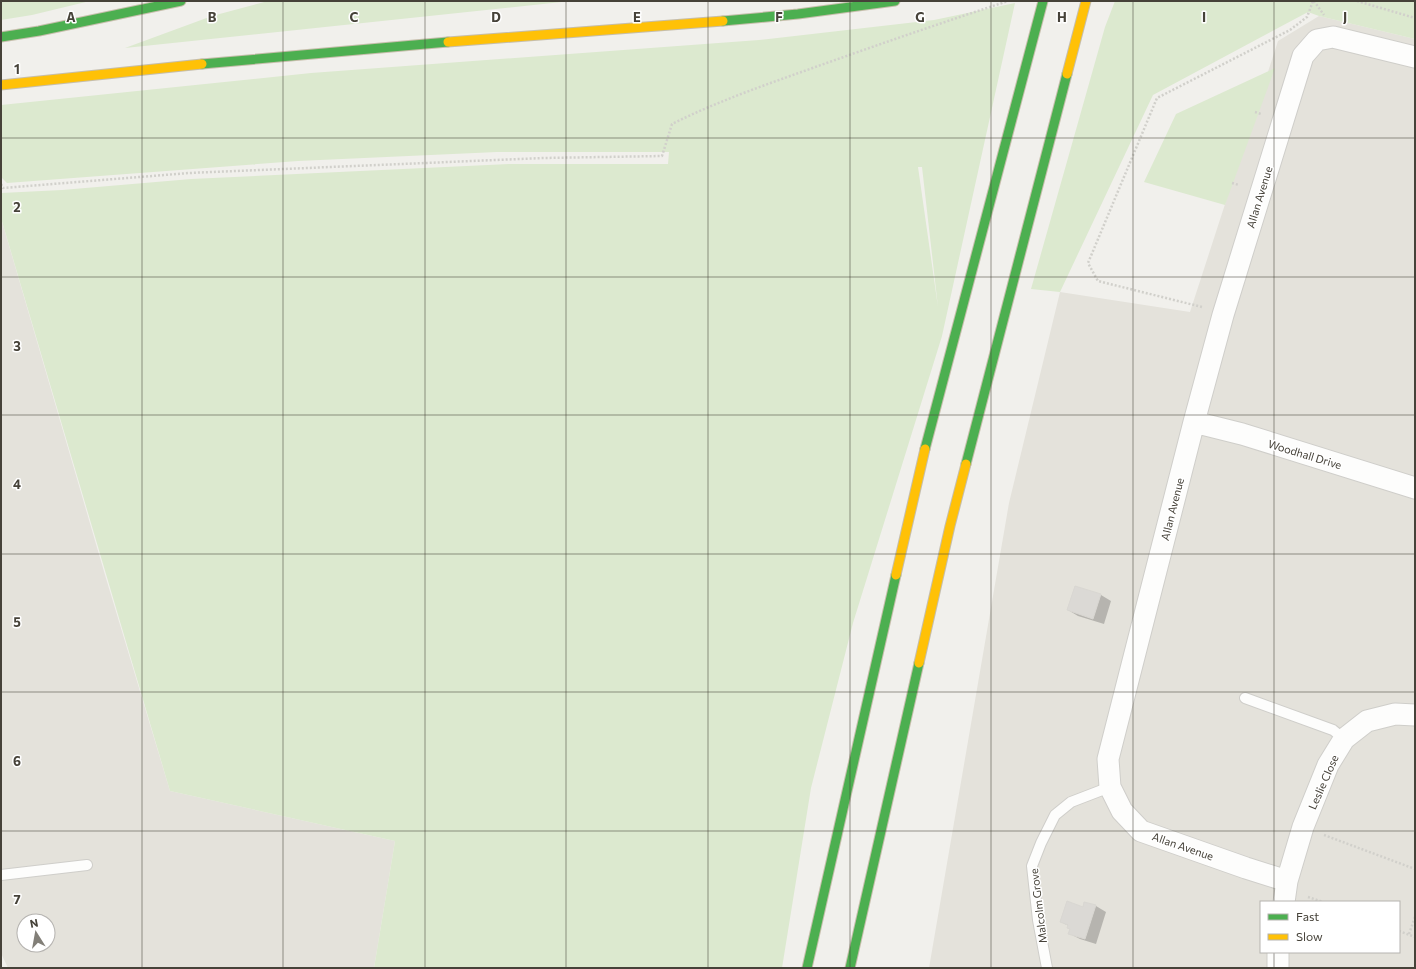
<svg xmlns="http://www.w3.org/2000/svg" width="1416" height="969" viewBox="0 0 1416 969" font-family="Commissioner,sans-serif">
  <rect width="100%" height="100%" fill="#f1f0ec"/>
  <!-- residential -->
  <path fill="#e4e2db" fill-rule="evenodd" d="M1319,16L1415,39V968H929L1009,503L1060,292L1190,312L1278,41ZM1261,902H1399V952H1261Z
    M1,218L105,575L170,791L395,841L374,968H8L1,953ZM24,921H48V945H24Z"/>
  <!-- green -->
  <path fill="#dce9cf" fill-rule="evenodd" d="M1,1H90L32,15L1,20Z
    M268,1H571L125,48L212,16Z
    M1115,1H1415V39L1319,16L1308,12L1153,95L1060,292L1031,289L1105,27Z
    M1015,3L942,336L853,623L811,788L782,968H374L395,841L170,791L1,218V193L62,190L191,179L509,164H668L669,152H497L298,161L7,183L1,177V105L311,73L759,40L934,20ZM918,167H922L938,307Z
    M1275,68L1225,205L1144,182L1176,114Z"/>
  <!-- shadow -->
  <path fill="#0003" d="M1076,587L1101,595L1111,601L1104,624L1078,616L1068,610Z
    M1085,903L1096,906L1106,912L1096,944L1080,939L1070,934L1071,929L1069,926L1061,922L1083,908Z"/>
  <!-- building -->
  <path fill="#dbd9d5" stroke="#d9d7d2" d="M1075,586L1101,594L1093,619L1067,610Z
    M1067,901L1083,907L1084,902L1096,905L1085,939L1068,934L1070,929L1067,928L1068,925L1060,922Z"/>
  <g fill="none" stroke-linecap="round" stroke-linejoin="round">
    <defs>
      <path id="lane" d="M1245,698L1333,730L1344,739
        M1,875L87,865
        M1047,968L1038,920L1032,866L1041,843L1055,815L1071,802L1110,787"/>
      <path id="street" d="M1194,422L1242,434L1415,488
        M1287,881L1246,868L1141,831L1122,811L1110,787L1108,759L1194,422L1223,315L1303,56L1317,40L1333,37L1415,57
        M1284,902L1287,881L1303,827L1328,765L1344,739L1367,721L1395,714L1415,715
        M1278,952V968"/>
      <path id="fast" d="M723,21L798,14L895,1
        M1,37L39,31L181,1
        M202,64L448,42
        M925,449L1043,1
        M966,464L1067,74
        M807,968L896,575
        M850,968L919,663"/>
      <path id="slow" d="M448,42L723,21
        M1067,74L1086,1
        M1,85L202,64
        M896,575L925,449
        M919,663L950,526L966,464"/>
    </defs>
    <!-- lane casing -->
    <use href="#lane" stroke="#cfceca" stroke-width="12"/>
    <!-- street casing -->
    <use href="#street" stroke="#cfceca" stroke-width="23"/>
    <!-- fast casing -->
    <use href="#fast" stroke="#c6beab" stroke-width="11"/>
    <!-- slow casing -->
    <use href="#slow" stroke="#c6beab" stroke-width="11"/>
    <!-- path -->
    <path stroke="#d1d0cb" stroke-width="2.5" stroke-dasharray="2 2" stroke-linecap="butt" d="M1314,1L1324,15
      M1357,1L1415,18
      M1255,112L1261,114
      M1232,183L1239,185
      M1,184L3,188L189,173L543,158L662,156L672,124C716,102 762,86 807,70C874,46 941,23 1008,1
      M1202,307L1098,281L1088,263L1157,98L1290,30L1307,17L1313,1
      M1324,835L1415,869
      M1308,897L1323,902
      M1399,931L1415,937
      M1409,934L1415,917"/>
    <!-- lane -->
    <use href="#lane" stroke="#fdfdfc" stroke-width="10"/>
    <!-- street -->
    <use href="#street" stroke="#fdfdfc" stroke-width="21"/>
    <!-- fast -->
    <use href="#fast" stroke="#4caf50" stroke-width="9"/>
    <!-- slow -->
    <use href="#slow" stroke="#ffc107" stroke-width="9"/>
  </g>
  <!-- grid -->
  <path fill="none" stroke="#464239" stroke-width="1" stroke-opacity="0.55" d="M142,1V968M283,1V968M425,1V968M566,1V968M708,1V968M850,1V968M991,1V968M1133,1V968M1274,1V902M1,138H1415M1,277H1415M1,415H1415M1,554H1415M1,692H1415M1,831H1415M1274,952V968"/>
  <g text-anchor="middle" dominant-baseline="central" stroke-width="3" stroke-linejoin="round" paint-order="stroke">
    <!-- street labels -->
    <g font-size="11" fill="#464239" stroke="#fff">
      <text transform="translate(1259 197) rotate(-73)">Allan Avenue</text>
      <text transform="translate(1305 454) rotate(17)">Woodhall Drive</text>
      <text transform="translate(1172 509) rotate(-76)">Allan Avenue</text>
      <text transform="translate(1323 782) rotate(-66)">Leslie Close</text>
      <text transform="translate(1183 846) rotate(19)">Allan Avenue</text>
      <text transform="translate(1038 906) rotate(-97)">Malcolm Grove</text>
    </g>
  </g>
  <g font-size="13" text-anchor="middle" font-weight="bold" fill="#464239" stroke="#fff" stroke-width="3" stroke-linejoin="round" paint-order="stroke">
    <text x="71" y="22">A</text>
    <text x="212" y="22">B</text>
    <text x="354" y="22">C</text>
    <text x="496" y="22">D</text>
    <text x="637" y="22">E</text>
    <text x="779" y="22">F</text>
    <text x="920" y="22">G</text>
    <text x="1062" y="22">H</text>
    <text x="1204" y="22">I</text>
    <text x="1345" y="22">J</text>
    <text x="17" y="74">1</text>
    <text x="17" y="212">2</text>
    <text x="17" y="351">3</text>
    <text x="17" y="489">4</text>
    <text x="17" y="627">5</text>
    <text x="17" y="766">6</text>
    <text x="17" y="904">7</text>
  </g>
  <!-- border -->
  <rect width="1416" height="969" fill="none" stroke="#464239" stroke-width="4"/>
  <!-- legend -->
  <rect x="1260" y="901" width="140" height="52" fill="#ffffff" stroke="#b5b3b0"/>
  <rect x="1268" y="914" width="20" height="6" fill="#4caf50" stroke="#b5b3b0"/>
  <text x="1296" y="921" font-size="12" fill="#464239">Fast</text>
  <rect x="1268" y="934" width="20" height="6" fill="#ffc107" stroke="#b5b3b0"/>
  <text x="1296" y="941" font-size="12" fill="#464239">Slow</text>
  <!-- north arrow -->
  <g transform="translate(36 933) rotate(349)"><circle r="19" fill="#ffffff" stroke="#b5b3b0"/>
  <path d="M0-3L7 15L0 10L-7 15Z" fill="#827f78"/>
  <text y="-6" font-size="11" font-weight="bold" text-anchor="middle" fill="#464239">N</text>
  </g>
</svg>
